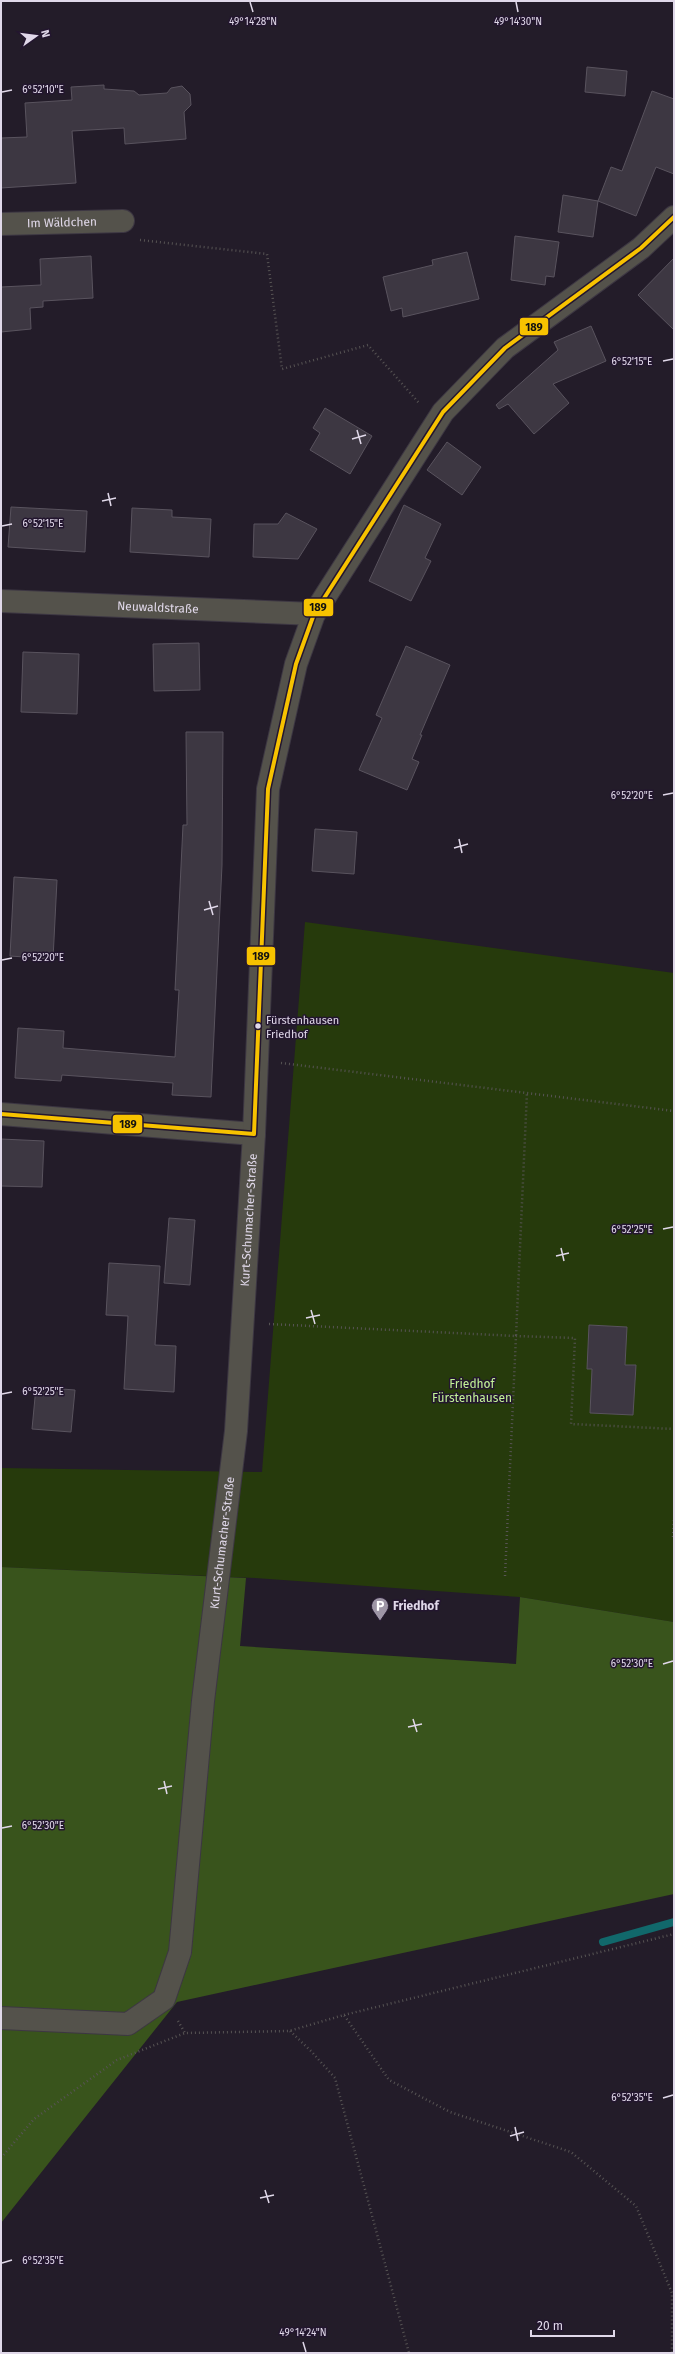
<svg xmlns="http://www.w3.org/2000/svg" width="675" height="2354" viewBox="0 0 675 2354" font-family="'Fira Sans',sans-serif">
  <rect width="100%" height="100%" fill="#231c29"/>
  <!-- green -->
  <path fill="#263a0c" d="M305,922L674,973V1622L520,1597L255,1578L1,1567V1468L262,1472Z"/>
  <!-- forest -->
  <path fill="#39541c" d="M1,1567L246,1578L240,1646L516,1664L520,1597L674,1622V1894L177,2002L1,2223Z"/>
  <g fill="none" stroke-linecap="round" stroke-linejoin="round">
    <!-- stream -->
    <path stroke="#11686b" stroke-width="8" d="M603,1942L674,1922"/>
  </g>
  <!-- building -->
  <path fill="#3d3742" stroke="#59535e" d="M587,67L627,71L625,96L585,92Z
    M104,85V89L134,91L139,95L167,93L171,88L182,86L190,94L191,105L184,112L186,139L125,144L124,128L72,131L76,183L1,188V138L27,137L25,103L72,100L71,87Z
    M652,91L674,99V174L656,167L636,216L598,201L611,167L622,171Z
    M563,195L598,201L593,237L558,232Z
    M515,236L559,242L554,277L546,276L545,285L511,280Z
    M467,252L479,299L403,317L402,308L391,311L383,277L433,265L432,260Z
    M91,256L93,298L43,301V307L30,308L31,329L1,332V287L41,285L40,259Z
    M674,258V330L638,295Z
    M591,326L606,361L553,384L569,403L534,434L508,404L499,409L496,405L558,350L554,342Z
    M325,408L372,436L350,474L310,450L320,433L313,428Z
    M447,442L481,467L462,495L427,470Z
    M404,505L441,524L425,558L431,561L411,601L369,581Z
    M11,507L87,511L85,552L8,547Z
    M132,508L172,510V517L211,519L209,557L130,552Z
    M286,513L317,529L298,559L253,557L254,524H278Z
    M199,643L200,690L154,691L153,644Z
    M406,646L450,665L420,735H422L412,759L419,762L407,790L359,770L382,718L376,715Z
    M23,652L79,654L77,714L21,712Z
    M186,732H223L222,865L211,1097L172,1095L173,1083L62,1075L61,1081L15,1078L18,1028L64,1031L63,1048L175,1057L179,990H175L183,825H187Z
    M315,829L357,832L354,874L312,871Z
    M14,877L57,880L53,959L10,956Z
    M1,1139L44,1141L42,1187L1,1186Z
    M169,1218L195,1220L190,1285L164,1283Z
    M109,1263L160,1266L155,1345L176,1346L174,1392L124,1389L128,1316L106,1315Z
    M589,1325L627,1327L625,1365H636L633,1415L590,1413L592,1369H587Z
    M36,1387L75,1390L71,1432L32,1429Z"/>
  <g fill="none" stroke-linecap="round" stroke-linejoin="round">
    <defs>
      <g id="street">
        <path id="s1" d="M1,224L123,221"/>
        <path id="s2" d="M1,601L314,614"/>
        <path d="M1,1114L254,1134"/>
        <path id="s3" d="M1,2018L128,2024L164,1999L180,1952L203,1701L236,1431L254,1134L268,789L296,664L314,614L443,412L505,348L641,248L674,217"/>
      </g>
    </defs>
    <!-- street casing -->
    <use href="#street" stroke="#3d3743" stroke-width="24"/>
    <!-- path -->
    <path stroke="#575454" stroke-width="2.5" stroke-dasharray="1 3" stroke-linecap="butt" d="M140,240L267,254L282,369L368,345L419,403
      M281,1063L674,1111
      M269,1324L516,1336L527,1092
      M673,1537L674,1519
      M505,1576L516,1336L575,1338L571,1424L674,1429
      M344,2015L674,1934
      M178,2021L185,2033
      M290,2031L311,2051L335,2078L409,2353
      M1,2158L34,2119L117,2060L185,2033L289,2031L344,2015L389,2080L450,2112L571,2152L636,2206L672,2293V2353"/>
    <!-- street -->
    <use href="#street" stroke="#54524b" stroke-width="22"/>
    <defs>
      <path id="bus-1" d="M1,1114L254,1134
        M254,1134L268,789L296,664L314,614L443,412L505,348L641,248L674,217"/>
    </defs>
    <!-- bus-1 casing -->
    <use href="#bus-1" stroke="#23162f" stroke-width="7"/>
    <!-- bus-1 -->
    <use href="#bus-1" stroke="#f7c200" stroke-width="4"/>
  </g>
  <!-- ticks -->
  <path fill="none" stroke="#e0d8e9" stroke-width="1.5" d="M250,2L253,12M516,2L518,12M2,92L12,90M663,361L673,359M357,430L361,444M352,439L366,435M108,493L111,506M102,501L116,498M2,526L12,524M663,795L673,793M459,839L462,853M454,848L468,844M209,901L213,915M204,910L218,906M2,960L12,958M663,1229L673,1227M561,1248L564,1261M556,1256L569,1253M311,1310L315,1324M306,1318L320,1315M2,1394L12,1392M663,1664L673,1661M413,1719L417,1732M408,1727L422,1724M164,1781L167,1794M158,1789L172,1786M2,1828L12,1826M663,2098L673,2095M515,2127L518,2141M510,2136L524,2132M265,2190L269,2203M260,2198L274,2195M2,2263L12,2260M303,2342L306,2352"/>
  <!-- icons -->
  <defs>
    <symbol id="parking-pin" viewBox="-11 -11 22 30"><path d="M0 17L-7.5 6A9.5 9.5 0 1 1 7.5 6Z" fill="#9e96a6" stroke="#23162f"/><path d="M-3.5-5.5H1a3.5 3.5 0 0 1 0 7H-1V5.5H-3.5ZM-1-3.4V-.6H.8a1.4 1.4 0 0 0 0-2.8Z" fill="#fff"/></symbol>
  </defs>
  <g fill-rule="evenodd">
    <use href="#parking-pin" x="370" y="1596" width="20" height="27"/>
  </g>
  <!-- markers -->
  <circle fill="#e0d8e9" stroke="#23162f" stroke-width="1.5" cx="258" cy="1026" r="3.5"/>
  <g text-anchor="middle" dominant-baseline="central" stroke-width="3" stroke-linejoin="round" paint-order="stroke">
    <!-- bus labels -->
    <g font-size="11" fill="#e0d8e9" stroke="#23162f" text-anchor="start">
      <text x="266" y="1020">Fürstenhausen<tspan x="266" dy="14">Friedhof</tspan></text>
    </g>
    <!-- street labels -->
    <g font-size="12" fill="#e0d8e9" stroke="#23162f">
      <text stroke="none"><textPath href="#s1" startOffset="61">Im Wäldchen</textPath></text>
      <text stroke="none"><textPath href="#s2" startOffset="157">Neuwaldstraße</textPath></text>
      <text stroke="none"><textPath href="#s3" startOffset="956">Kurt-Schumacher-Straße</textPath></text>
      <text stroke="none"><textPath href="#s3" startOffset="632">Kurt-Schumacher-Straße</textPath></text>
    </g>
    <!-- park labels -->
    <g font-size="12" fill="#c2f396" stroke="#23162f">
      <text x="472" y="1384">Friedhof<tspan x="472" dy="14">Fürstenhausen</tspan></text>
    </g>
    <!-- poi labels -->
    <g font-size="12" font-weight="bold" fill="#e0d8e9" stroke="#23162f" text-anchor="start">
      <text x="393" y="1606">Friedhof</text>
    </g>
  </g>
  <g font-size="10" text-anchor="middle" fill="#e0d8e9" stroke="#23162f" stroke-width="3" stroke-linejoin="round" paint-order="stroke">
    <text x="253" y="25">49°14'28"N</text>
    <text x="518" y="25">49°14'30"N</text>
    <text x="43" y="93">6°52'10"E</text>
    <text x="632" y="365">6°52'15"E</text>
    <text x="43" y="527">6°52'15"E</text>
    <text x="632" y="799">6°52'20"E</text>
    <text x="43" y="961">6°52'20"E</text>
    <text x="632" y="1233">6°52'25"E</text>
    <text x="43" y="1395">6°52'25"E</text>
    <text x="632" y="1667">6°52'30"E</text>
    <text x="43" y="1829">6°52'30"E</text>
    <text x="632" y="2101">6°52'35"E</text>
    <text x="43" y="2264">6°52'35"E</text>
    <text x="303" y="2336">49°14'24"N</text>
  </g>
  <g stroke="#23162f" stroke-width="1.5">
    <rect x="519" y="317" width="30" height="19" rx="4" fill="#f7c200"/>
    <rect x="303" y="598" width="31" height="19" rx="4" fill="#f7c200"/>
    <rect x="246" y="946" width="30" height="20" rx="4" fill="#f7c200"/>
    <rect x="112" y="1114" width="31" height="20" rx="4" fill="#f7c200"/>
  </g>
  <g font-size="11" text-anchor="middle" font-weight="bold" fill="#111">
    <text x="534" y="331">189</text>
    <text x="318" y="611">189</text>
    <text x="261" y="960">189</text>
    <text x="128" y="1128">189</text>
  </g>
  <!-- border -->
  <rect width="675" height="2354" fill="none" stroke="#e0d8e9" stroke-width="4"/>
  <!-- north arrow -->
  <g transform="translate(36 36) rotate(76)" stroke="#23162f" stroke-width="3" paint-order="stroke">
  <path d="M0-3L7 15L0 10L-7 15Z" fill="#e0d8e9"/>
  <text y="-6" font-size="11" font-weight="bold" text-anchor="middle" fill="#e0d8e9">N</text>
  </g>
  <!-- scale -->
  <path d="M531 2330v6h83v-6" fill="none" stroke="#e0d8e9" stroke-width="2"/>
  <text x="537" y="2330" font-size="12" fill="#e0d8e9" stroke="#23162f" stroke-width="3" paint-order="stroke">20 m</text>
</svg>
